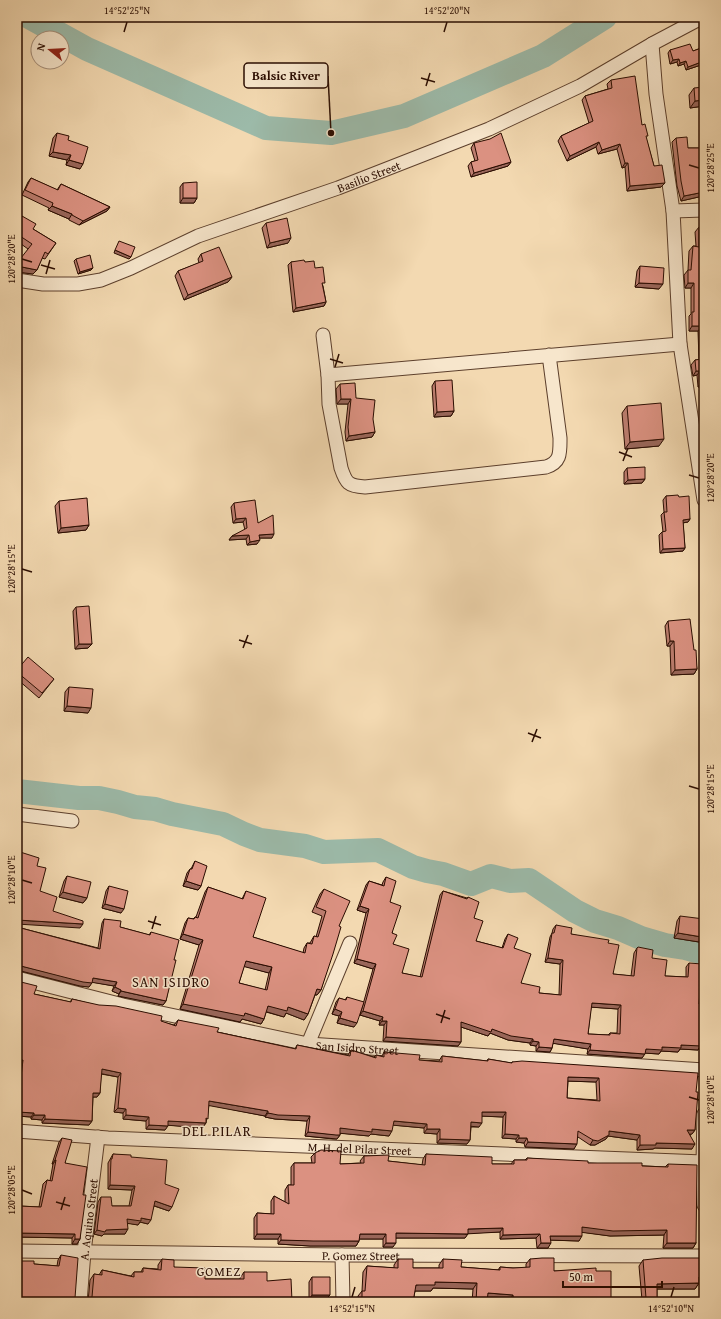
<svg xmlns="http://www.w3.org/2000/svg" width="721" height="1319" viewBox="0 0 721 1319" font-family="'Gentium Book Plus',serif">
  <rect width="100%" height="100%" fill="#f3d9b1"/>
  <filter id="stains"><feTurbulence type="fractalNoise" baseFrequency=".005" numOctaves="4"/><feColorMatrix values="0 0 0 0 .2 0 0 0 0 .09 0 0 0 0 .02 0 0 0 .5 -.17"/></filter>
  <radialGradient id="worn" r=".72"><stop offset=".6" stop-color="#630" stop-opacity="0"/><stop offset="1" stop-color="#630" stop-opacity=".3"/></radialGradient>
  <g fill="none" stroke-linecap="round" stroke-linejoin="round">
    <!-- river -->
    <path stroke="#9cbaa9" stroke-width="24" d="M29,17L87,49L266,128L331,133L404,116L543,56L605,17
      M17,791L79,798H99L118,802L135,807L155,809L172,814L223,824L244,834L260,840L305,846L324,852L378,850L413,867L427,871L443,874L471,884L491,876L510,881L529,880L575,911L595,921L618,928L641,938L665,945L685,948L696,951L704,950"/>
    <defs>
      <g id="minor">
        <path d="M652,44L656,94L673,211L680,344L704,500"/>
        <path d="M673,211L704,210"/>
        <path id="s1" d="M17,280L43,284H78L101,280L131,268L198,236L338,188L489,129L580,86L652,44L703,17"/>
        <path d="M323,335L328,375"/>
        <path d="M549,355L560,438C560,453 561,462 546,467L365,487C348,486 346,483 341,468L329,404L328,375L680,344"/>
        <path d="M17,814L72,821"/>
        <path id="s2" d="M17,978L123,1005L308,1044L704,1070"/>
        <path d="M308,1044L350,943"/>
        <path d="M704,1114L703,1162L704,1205"/>
        <path id="s3" d="M17,1131L108,1138L703,1162"/>
        <path id="s4" d="M17,1251L342,1255L704,1256"/>
        <path d="M342,1255L343,1302"/>
        <path id="s5" d="M80,1302L84,1252L98,1137"/>
      </g>
    </defs>
    <!-- minor casing -->
    <use href="#minor" stroke="#5c3f2c" stroke-width="15"/>
    <!-- minor -->
    <use href="#minor" stroke="#f7e6cc" stroke-width="13"/>
  </g>
  <!-- wall -->
  <path fill="#bc7d6f" stroke="#2a0c00" fill-rule="evenodd" d="M704,47V64L686,70L684,64L678,66L677,62L670,64L668,53L670,50L693,51Z
    M611,80L642,125L646,138L654,166L661,187L627,191L625,167L622,168L617,149L598,154L596,147L567,161L558,141L561,136L589,123L582,100L585,96L608,89L607,84Z
    M694,88L704,106L690,108L689,95Z
    M57,133L80,169L66,165L67,160L49,156L53,138Z
    M676,138L688,148H704V197H703V196L681,201L677,186L672,142Z
    M474,143L511,162L508,166L471,177L468,166L471,162L475,161L471,148Z
    M31,178L57,190L61,184L110,207L107,211L79,225L69,220V219L48,210L49,208L22,195L28,182Z
    M183,183L197,198L194,203H180V187Z
    M22,216L33,229L56,243L45,259L42,258L37,270L33,274L18,272L28,249L17,241V223Z
    M266,223L288,243L267,248L262,228Z
    M699,227H704V393L703,387H698L697,375L693,376L691,365L695,360H699L698,331H689V316L691,314V288H685L684,275L688,270L689,251L693,246H696L695,232Z
    M201,254L232,277L228,282L184,300L175,276L178,271L199,263L198,259Z
    M76,259L91,270L78,274L74,261Z
    M291,262H305L315,268L323,286L326,302L324,306L293,312L288,265Z
    M640,266L659,289L635,287L637,271Z
    M435,381L454,411L451,416L434,417L432,386Z
    M340,384L356,398L375,432L372,437L346,441L345,432L348,404H337L336,389Z
    M627,406L659,446L625,449L622,413Z
    M704,422V447L701,426Z
    M627,468L645,479L642,483L624,484V472Z
    M666,496L679,497L690,519L688,522L683,523L685,548L683,551L660,553L659,535L662,532H663L661,515L664,512L663,500Z
    M59,501L89,525L86,530L58,533L55,506Z
    M234,503L258,523L272,538H259L257,544L247,545L246,539L229,540L232,536L245,530L243,522L233,523L231,507Z
    M76,607L92,644L88,648L75,649L73,611Z
    M668,621L694,650L697,669L694,674L671,675L670,646H667L665,626Z
    M17,670L54,679L39,698L17,679Z
    M69,687L88,713L64,711L65,692Z
    M195,861L201,886L198,890L183,886L187,873L190,869H191Z
    M67,876L87,898L83,903L59,897L64,881Z
    M386,877L390,902L393,944L402,973L420,977L440,895L443,891L467,898L468,897L474,918L476,941L502,948L505,939L508,934L514,948L521,983L539,993L559,995L560,964L545,962L550,937L552,933L553,929L556,925L571,934L608,943L613,974L631,976L634,953L637,948L652,958L665,976L686,977V967L689,963L699,1004V1048L698,1050L680,1049L678,1052L661,1051L659,1054L645,1053L642,1058L587,1054L588,1049L553,1043L552,1048L550,1052L536,1051V1046L530,1045V1043L508,1040L490,1033L488,1036L461,1027V1042L458,1046L383,1041L384,1025H379L380,1021L360,1015L373,969L354,963L366,913L357,910L366,885L369,881L382,885L383,882ZM591,1007L618,1009L617,1033H610L608,1035L588,1034Z
    M109,886L121,913L102,908L106,891Z
    M208,887L242,899L246,891L253,937L303,953L304,948L307,943H310L314,936L316,937L322,916L312,912L320,894L324,889L339,926L321,990L317,995H315L308,1014L304,1020L286,1013L284,1017L266,1012L264,1019L261,1024L242,1019L240,1022L180,1009L199,945L180,939L185,923L188,918L193,919L195,917H196L205,892ZM244,966L269,973L265,990L239,983Z
    M680,916L702,937L699,942L674,938L677,921Z
    M104,919L120,927L149,935L151,932L174,960L166,1001L163,1005L118,996L119,994L112,991L114,986L92,982L89,987L80,986L17,970V927L98,948L102,923Z
    M34,994L70,1002L72,999L174,1025L178,1020L217,1032L295,1049L297,1045L348,1055L351,1050L374,1057L376,1055L382,1056L384,1052L419,1060L439,1061L442,1056L487,1061L488,1059L511,1063L512,1062L696,1092L695,1130L692,1134H690L692,1149L655,1148L653,1149L637,1150V1140L608,1136L606,1139L595,1145H590L578,1137L574,1149L525,1147L524,1143L516,1142V1139L502,1138L503,1117L482,1116L479,1127H471L470,1140L467,1144L437,1143V1134L424,1133V1128L393,1125L389,1136L371,1134L369,1136L340,1133V1135L337,1139H333L305,1136L307,1121L275,1119L265,1117V1116L209,1105L206,1123L202,1128L168,1125L165,1130L146,1129V1121L123,1119V1113L114,1112L118,1077L101,1074L100,1093L97,1097H93L92,1121L89,1125L42,1123V1120L31,1119V1117L17,1116V1086L20,1065ZM568,1081L596,1082L597,1100L567,1098Z
    M347,997L354,1027L337,1023L339,1016L332,1014L336,1002L339,998L345,1000Z
    M62,1138L65,1163L83,1195L80,1239L77,1244H72V1238L17,1237V1208L19,1206L39,1207L43,1184L47,1180L50,1181L53,1164H52L59,1142Z
    M315,1153L340,1164L361,1163L360,1161L364,1156L388,1161L422,1165L423,1159L426,1154L492,1164H511L514,1160H525L527,1158L588,1163L665,1167L668,1164L696,1243L693,1248H663L664,1235L610,1236L582,1232L579,1241L550,1240L548,1248H537L536,1238L500,1239V1232L468,1233L465,1238H396L393,1247H383V1239H359V1241L356,1246H310L278,1244V1239H254V1218L257,1213L271,1214V1201L274,1196L285,1202V1190L288,1185H291V1167L294,1163H312L311,1157Z
    M113,1154L131,1157L165,1184L169,1211L154,1206L148,1224L140,1222L138,1225L128,1223L125,1234H104L102,1236L94,1234L98,1202L101,1197L112,1206H129L132,1190L108,1189V1163Z
    M61,1255L73,1301L17,1302V1263L18,1261L34,1264L57,1266L58,1260Z
    M162,1259L174,1267L205,1279H240V1278L244,1272L267,1281L292,1301L291,1302H88L90,1280L94,1274L99,1275L102,1270L131,1276L134,1272H141L143,1268L158,1269V1265Z
    M398,1259L413,1268H439V1265L443,1259L461,1267L498,1270L500,1267L513,1268H526V1264L530,1259L554,1271H596L611,1302H510L509,1301L487,1299V1302H472L473,1289L433,1288L431,1291H415L413,1302H358V1296L362,1291L363,1272L367,1266L394,1268V1265Z
    M643,1260L699,1283L695,1289H657V1302H641L642,1300L639,1266Z
    M312,1277L330,1295L326,1299L309,1300V1282Z"/>
  <!-- shaded-wall -->
  <path fill="#99665a" stroke="#2a0c00" d="M679,59L677,62L670,64L673,60Z
    M686,61L684,64L678,66L680,63Z
    M704,61V64L686,70L688,67Z
    M704,100V106L690,108L695,101Z
    M599,142L596,147L567,161L570,156Z
    M620,144L617,149L598,154L602,150Z
    M53,152L71,155L67,160L49,156Z
    M69,160L83,164L80,169L66,165Z
    M511,162L508,166L471,177L474,173Z
    M625,163H628L625,167L622,168Z
    M665,183L661,187L627,191L630,186Z
    M704,192V195L703,196L681,201L684,196Z
    M183,198H197L194,203H180Z
    M52,206L72,214L69,219L48,210Z
    M110,207L107,211L79,225L83,221Z
    M291,238L288,243L267,248L270,243Z
    M115,250L131,257L129,259L114,253Z
    M22,267L37,270L33,274L17,272V268Z
    M93,268L91,270L78,274L80,272Z
    M232,277L228,282L184,300L188,295Z
    M639,283L663,284L659,289L635,287Z
    M688,283H694L691,288H685Z
    M326,302L324,306L293,312L296,308Z
    M692,326H702L698,331H689Z
    M696,371H700L697,375L693,376Z
    M701,382H704V385L703,387H698Z
    M341,399H351L348,404H337Z
    M454,411L451,416L434,417L437,412Z
    M375,432L372,437L346,441L349,436Z
    M664,439L659,446L625,449L630,442Z
    M645,479L642,483L624,484L628,480Z
    M246,518L243,522L233,523L236,519Z
    M690,519L688,522L681,523L683,520Z
    M89,525L86,530L58,533L61,528Z
    M274,534L272,538H256L259,535Z
    M249,535L246,539L229,540L232,536Z
    M260,540L257,544L247,545L250,542Z
    M685,548L683,551L660,553L663,549Z
    M670,641H674L670,646H667Z
    M79,644H92L88,648L75,649Z
    M697,669L694,674L671,675L675,670Z
    M67,706L91,708L88,713L64,711Z
    M186,881L201,886L198,890L183,886Z
    M63,892L87,898L83,903L59,897Z
    M105,904L124,909L121,913L102,908Z
    M360,906L369,909L366,913L357,910Z
    M17,920L83,924L80,928L17,924Z
    M678,933L702,937L699,942L674,938Z
    M183,934L203,940L199,945L180,939Z
    M548,958L563,960L560,964L545,962Z
    M357,959L376,964L373,969L354,963Z
    M246,961L272,967L269,973L242,966Z
    M17,965L92,983L89,987L80,986L17,970Z
    M93,978L117,982L114,986L90,982Z
    M115,987L121,990L119,994L112,991Z
    M317,989L321,990L317,995L313,994Z
    M121,991L166,1001L163,1005L118,996Z
    M592,1003L621,1005L618,1009L589,1007Z
    M183,1004L245,1013L264,1019L261,1024L242,1019L240,1022L180,1009Z
    M268,1006L288,1007L308,1014L304,1020L286,1013L284,1017L264,1011Z
    M335,1009L342,1012L339,1016L332,1014Z
    M363,1011L383,1017L380,1021L360,1015Z
    M340,1018L357,1023L354,1027L337,1023Z
    M382,1021H387L384,1025H379Z
    M461,1022L492,1029L533,1039L530,1043L508,1040L490,1033L488,1036L458,1026Z
    M386,1037L461,1042L458,1046L383,1041Z
    M554,1039L591,1044L588,1049L551,1043Z
    M533,1041L539,1042L536,1046L530,1045Z
    M704,1044V1048H699L698,1050L680,1049L678,1052L661,1051L659,1054L643,1053L646,1049L681,1045Z
    M539,1047L552,1048L550,1052L536,1051Z
    M590,1050L645,1054L642,1058L587,1054Z
    M17,1060H23L20,1065H17Z
    M102,1069L121,1073L118,1077L98,1073Z
    M568,1077L599,1078L596,1082L565,1081Z
    M93,1093H100L97,1097H90Z
    M209,1101L268,1111L265,1116L206,1105Z
    M118,1108L126,1109L123,1113L114,1112Z
    M18,1112L34,1113L31,1117L17,1116V1113Z
    M482,1112H506L503,1117L479,1116Z
    M268,1113L310,1116L307,1121L275,1119L265,1117Z
    M34,1115H45L42,1120L31,1119Z
    M126,1115L149,1117L146,1121L123,1119Z
    M45,1119L92,1121L89,1125L42,1123Z
    M168,1121L206,1123L202,1128L165,1125Z
    M394,1121L427,1124L424,1128L391,1125Z
    M471,1122L482,1123L479,1127L468,1126Z
    M149,1125L168,1126L165,1130L146,1129Z
    M340,1128L372,1129L392,1131L389,1136L371,1134L369,1136L337,1133Z
    M427,1129H440L437,1134L424,1133Z
    M687,1130H695L692,1134L684,1135Z
    M609,1131L640,1135L637,1140L608,1136L606,1139L595,1145H590L593,1140Z
    M308,1132L340,1135L337,1139L305,1136Z
    M505,1134L519,1135L516,1139L502,1138Z
    M519,1138H527L524,1143L516,1142Z
    M440,1139L470,1140L467,1144L437,1143Z
    M528,1142L577,1144L574,1149L525,1147Z
    M656,1143L695,1144L692,1149L655,1148L653,1149L637,1150L640,1145Z
    M55,1160H56L53,1164H52Z
    M110,1185L135,1186L132,1190L108,1189Z
    M155,1201L172,1207L169,1211L152,1205Z
    M141,1218L151,1220L148,1224L140,1222L138,1225L125,1223L127,1219Z
    M582,1227L667,1230L664,1235L610,1236L579,1232Z
    M503,1228L500,1232L465,1234L468,1229Z
    M128,1229L125,1234H104L102,1236L94,1234L97,1230Z
    M17,1233L75,1234L72,1238L17,1237Z
    M396,1233L468,1234L465,1238H393Z
    M257,1234H281L278,1239H254Z
    M360,1234H386L383,1239H356Z
    M540,1234L536,1238L500,1239L503,1235Z
    M550,1236H582L579,1241L547,1240Z
    M75,1239H80L77,1244H72Z
    M281,1240L359,1241L356,1246H310L278,1244Z
    M386,1243H396L393,1247H383Z
    M541,1243H551L548,1248H537Z
    M667,1243H696L693,1248H663Z
    M699,1277H704V1283H695Z
    M435,1282L477,1283L473,1289L433,1288L431,1291H412L416,1285Z
    M699,1283L695,1289H653L657,1284Z
    M488,1293L513,1295L509,1301L484,1298Z
    M312,1295H330L326,1299L309,1300Z
    M269,1301H292L291,1302H268Z"/>
  <!-- building -->
  <path fill="#db9181" stroke="#2a0c00" fill-rule="evenodd" d="M690,44L693,51L704,47V61L688,67L686,61L680,63L679,59L673,60L670,50Z
    M635,76L642,125L645,124L648,136H646L654,166L662,165L665,183L630,186L628,163H625L620,144L602,150L599,142L570,156L561,136L593,121L585,96L612,88L611,80Z
    M704,87V100L695,101L694,88Z
    M57,133L69,136L68,140L88,147L83,164L69,160L71,155L53,152Z
    M501,133L511,162L474,173L471,162L478,160L474,143L490,139Z
    M687,137L688,148H704V192L684,196L681,181L676,138Z
    M31,178L58,190L61,184L110,207L83,221L72,215V214L52,206L53,203L25,190Z
    M197,182V198H183V183Z
    M22,216L36,224L33,229L56,243L48,254L45,252L37,270L22,267L17,268V263L32,244L17,234V224Z
    M287,218L291,238L270,243L266,223Z
    M699,227H704V382H701L700,371H696L695,360L702,359V326H692V312H694V283H688V270H691L693,246L699,247Z
    M119,241L135,247L131,257L115,250Z
    M219,247L232,277L188,295L178,271L203,261L201,254Z
    M90,255L93,268L80,272L76,259Z
    M304,260L305,262L314,261L315,268L323,267L325,283H322L326,302L296,308L291,262Z
    M640,266L664,268L663,284L639,283Z
    M452,380L454,411L437,412L435,381Z
    M355,383L356,398L375,400L373,419L375,432L349,436L348,427L351,399H341L340,384Z
    M661,403L664,439L630,442L627,406Z
    M645,467V479L628,480L627,468Z
    M678,495L679,497L689,496L690,519L683,520L685,548L663,549L662,532L666,531L664,512H667L666,496Z
    M87,498L89,525L61,528L59,501Z
    M255,500L258,523L273,515L274,534L259,535L260,540L250,542L249,535L232,536L247,528L246,518L236,519L234,503Z
    M89,606L92,644H79L76,607Z
    M690,619L694,650H696L697,669L675,670L674,641H670L668,621Z
    M28,657L54,679L42,693L17,672V670Z
    M69,687L93,689L91,708L67,706Z
    M17,851L39,858L37,866L46,868L40,891L57,897L53,911L83,921V924L17,920V921Z
    M195,861L207,866L201,886L186,881L190,869H192Z
    M67,876L91,882L87,898L63,892Z
    M386,877L396,881L390,902L401,906L392,933L397,935L393,944L409,949L402,973L422,977L443,891L467,899L468,897L479,902L474,918L483,921L476,941L503,948L508,934L518,938L514,948L531,954L521,983L540,987L539,993L561,995L563,960L548,958L552,933H554L556,925L572,928L571,934L609,940L608,943L619,945L613,974L634,976L637,948L638,947L653,950L652,958L667,960L665,976L688,977L689,963L702,964L699,1004H704V1044H701V1046L681,1045V1048L662,1047V1050L646,1049L645,1054L590,1050L591,1044L554,1039L552,1048L539,1047V1042L533,1041V1039L511,1036L492,1029L491,1032L461,1022V1042L386,1037L387,1021H382L383,1017L363,1011L376,964L357,959L369,909L360,906L369,881L384,886ZM592,1003L621,1005L620,1034L610,1033V1035L588,1034Z
    M109,886L128,891L124,909L105,904Z
    M208,887L243,899L246,891L266,898L253,937L305,953L307,943L312,944L314,936L318,937L326,911L316,907L324,889L350,901L339,926L341,927L333,954L321,990L317,989L308,1014L288,1007L287,1011L268,1006L264,1019L245,1013L244,1016L183,1004L203,940L183,934L188,918L194,919L195,917L198,918ZM246,961L272,967L267,990L239,983Z
    M680,916L704,919V926L702,937L678,933Z
    M104,919L121,921L120,927L150,935L151,932L179,940L174,960H176L166,1001L121,991V990L115,987L117,982L93,978L92,983L83,982L17,965V927L100,949Z
    M17,981L37,986L34,994L71,1002L72,999L99,1005L116,1006L162,1016L161,1021L176,1026L178,1020L219,1028L217,1032L296,1049L297,1045L350,1056L351,1050L376,1058V1055L384,1057V1052L420,1055L419,1060L442,1062V1056L488,1061V1059L512,1063V1062L522,1061L698,1073L696,1092H698L695,1130H687L695,1144L656,1143V1145H640V1135L609,1131V1135L598,1141L593,1140L578,1131L577,1144L528,1142L527,1138H519V1135L505,1134L506,1112H482V1123L471,1122L470,1140L440,1139V1129H427V1124L394,1121L392,1131L372,1129V1132L340,1128V1135H336L308,1132L310,1116L278,1115L268,1113V1111L209,1101L208,1119L206,1118V1123L168,1121V1126L149,1125V1117L126,1115V1109L118,1108L121,1073L102,1069L100,1093H93L92,1121L45,1119V1115H34V1113L18,1112V1108H17V1086H19L20,1085L23,1060H17ZM568,1077L599,1078L600,1101L567,1098Z
    M347,997L364,1002L357,1023L340,1018L342,1012L335,1009L339,998L346,1000Z
    M62,1138L72,1140L65,1163L87,1167L83,1195H86L80,1239H75V1234L17,1233L19,1206L41,1207L47,1180L52,1181L56,1160H55Z
    M321,1150L341,1151L340,1164L364,1163V1156L389,1155L388,1161L425,1165L426,1154L492,1157V1164H514V1160H527V1158L588,1161V1163H642V1166L668,1167V1164L697,1165L696,1243H667V1230L613,1231L582,1227V1236H550L551,1243H541L540,1234L503,1235V1228L468,1229V1234L396,1233V1243H386V1234H360L359,1241H313L281,1240V1234H257V1213L274,1214V1196L289,1204L288,1185H294V1163H315V1153Z
    M113,1154L131,1155V1157L167,1160L165,1184L179,1189L172,1207L155,1201L151,1220L141,1218V1221L127,1219L128,1229L106,1230L105,1232L97,1230L101,1197H111L112,1206H131L135,1186L110,1185L111,1159H112Z
    M61,1255L78,1258L75,1298H73V1302H17V1268H18V1261H34V1264L59,1266Z
    M542,1258H554V1271L596,1268V1271H611V1302H514L513,1295L488,1293L487,1302H476L477,1283L435,1282V1285H416L413,1302H362V1291H365L367,1266L398,1268V1259H413V1268H443V1259L462,1260L461,1267L500,1270V1267L513,1268L530,1267V1259Z
    M662,1258H704V1277H699V1283L657,1284V1302H644V1298H646L643,1260Z
    M162,1259L174,1260V1267L205,1268V1279H244V1272H267V1281L291,1279L292,1301H269V1302H89L92,1297L94,1274L102,1275V1270L134,1277V1272H143V1268L161,1270Z
    M312,1277H330V1295H312Z"/>
  <!-- ticks -->
  <path fill="none" stroke="#2a0c00" stroke-width="1.5" d="M124,32L127,22M444,32L447,22M421,78L435,82M426,86L430,73M689,165L699,168M22,259L32,262M41,265L55,269M46,274L50,260M330,359L343,363M335,367L339,354M619,452L632,457M623,461L628,448M689,475L699,478M22,569L32,572M239,640L252,644M243,648L248,635M528,733L541,738M532,742L537,729M689,786L699,789M22,880L32,883M148,921L161,925M152,929L156,916M436,1014L450,1019M441,1023L445,1010M689,1097L699,1100M22,1190L32,1194M56,1202L70,1206M61,1210L65,1197M352,1297L355,1287M671,1297L674,1287"/>
  <g text-anchor="middle" dominant-baseline="central" stroke-width="3" stroke-linejoin="round" paint-order="stroke">
    <!-- street labels -->
    <g font-size="12" fill="#2a0c00" stroke="#f7e6cc">
      <text stroke="none"><textPath href="#s1" startOffset="372">Basilio Street</textPath></text>
      <text stroke="none"><textPath href="#s2" startOffset="348">San Isidro Street</textPath></text>
      <text stroke="none"><textPath href="#s3" startOffset="343">M. H. del Pilar Street</textPath></text>
      <text stroke="none"><textPath href="#s5" startOffset="83">A. Aquino Street</textPath></text>
      <text stroke="none"><textPath href="#s4" startOffset="344">P. Gomez Street</textPath></text>
    </g>
    <!-- neighbourhood labels -->
    <g font-size="13" letter-spacing="1" fill="#2a0c00" stroke="#f7e6cc">
      <text x="219" y="1271">GOMEZ</text>
    </g>
    <!-- quarter labels -->
    <g font-size="14" letter-spacing="1" fill="#2a0c00" stroke="#f7e6cc">
      <text x="171" y="982">SAN ISIDRO</text>
      <text x="217" y="1131">DEL PILAR</text>
    </g>
  </g>
  <!-- callouts -->
  <path fill="none" stroke="#2a0c00" stroke-width="1.5" d="M331 133L328 76"/>
  <circle fill="#2a0c00" stroke="#f7e6cc" stroke-width="1.5" cx="331" cy="133" r="4"/>
  <rect fill="#f7e6cc" stroke="#2a0c00" stroke-width="1.5" x="244" y="63" width="84" height="25" rx="4"/>
  <g font-size="13" text-anchor="middle" font-weight="bold" fill="#2a0c00">
    <text x="286" y="80">Balsic River</text>
  </g>
  <!-- margin -->
  <rect width="721" height="1319" fill="none" stroke="#f3d9b1" stroke-width="44"/>
  <!-- north arrow -->
  <g transform="translate(50 50) rotate(288)"><circle r="19" fill="#f7e6cc" stroke="#a58f7a"/>
  <path d="M0-3L7 15L0 10L-7 15Z" fill="#8f2418"/>
  <text y="-6" font-size="11" font-weight="bold" text-anchor="middle" fill="#2a0c00">N</text>
  </g>
  <!-- scale -->
  <path d="M563 1281v6h99v-6" fill="none" stroke="#2a0c00" stroke-width="2"/>
  <text x="569" y="1281" font-size="12" fill="#2a0c00" stroke="#f7e6cc" stroke-width="3" paint-order="stroke">50 m</text>
  <rect x="22" y="22" width="677" height="1275" fill="none" stroke="#2a0c00" stroke-width="1.5"/>
  <g font-size="10" text-anchor="middle" fill="#2a0c00">
    <text x="127" y="14">14°52'25"N</text>
    <text x="447" y="14">14°52'20"N</text>
    <text transform="translate(710 168) rotate(-90)" y="4">120°28'25"E</text>
    <text transform="translate(11 259) rotate(-90)" y="4">120°28'20"E</text>
    <text transform="translate(710 478) rotate(-90)" y="4">120°28'20"E</text>
    <text transform="translate(11 569) rotate(-90)" y="4">120°28'15"E</text>
    <text transform="translate(710 789) rotate(-90)" y="4">120°28'15"E</text>
    <text transform="translate(11 880) rotate(-90)" y="4">120°28'10"E</text>
    <text transform="translate(710 1100) rotate(-90)" y="4">120°28'10"E</text>
    <text transform="translate(11 1190) rotate(-90)" y="4">120°28'05"E</text>
    <text x="352" y="1312">14°52'15"N</text>
    <text x="671" y="1312">14°52'10"N</text>
  </g>
  <rect width="100%" height="100%" filter="url(#stains)"/>
  <rect width="100%" height="100%" fill="url(#worn)"/>
</svg>
